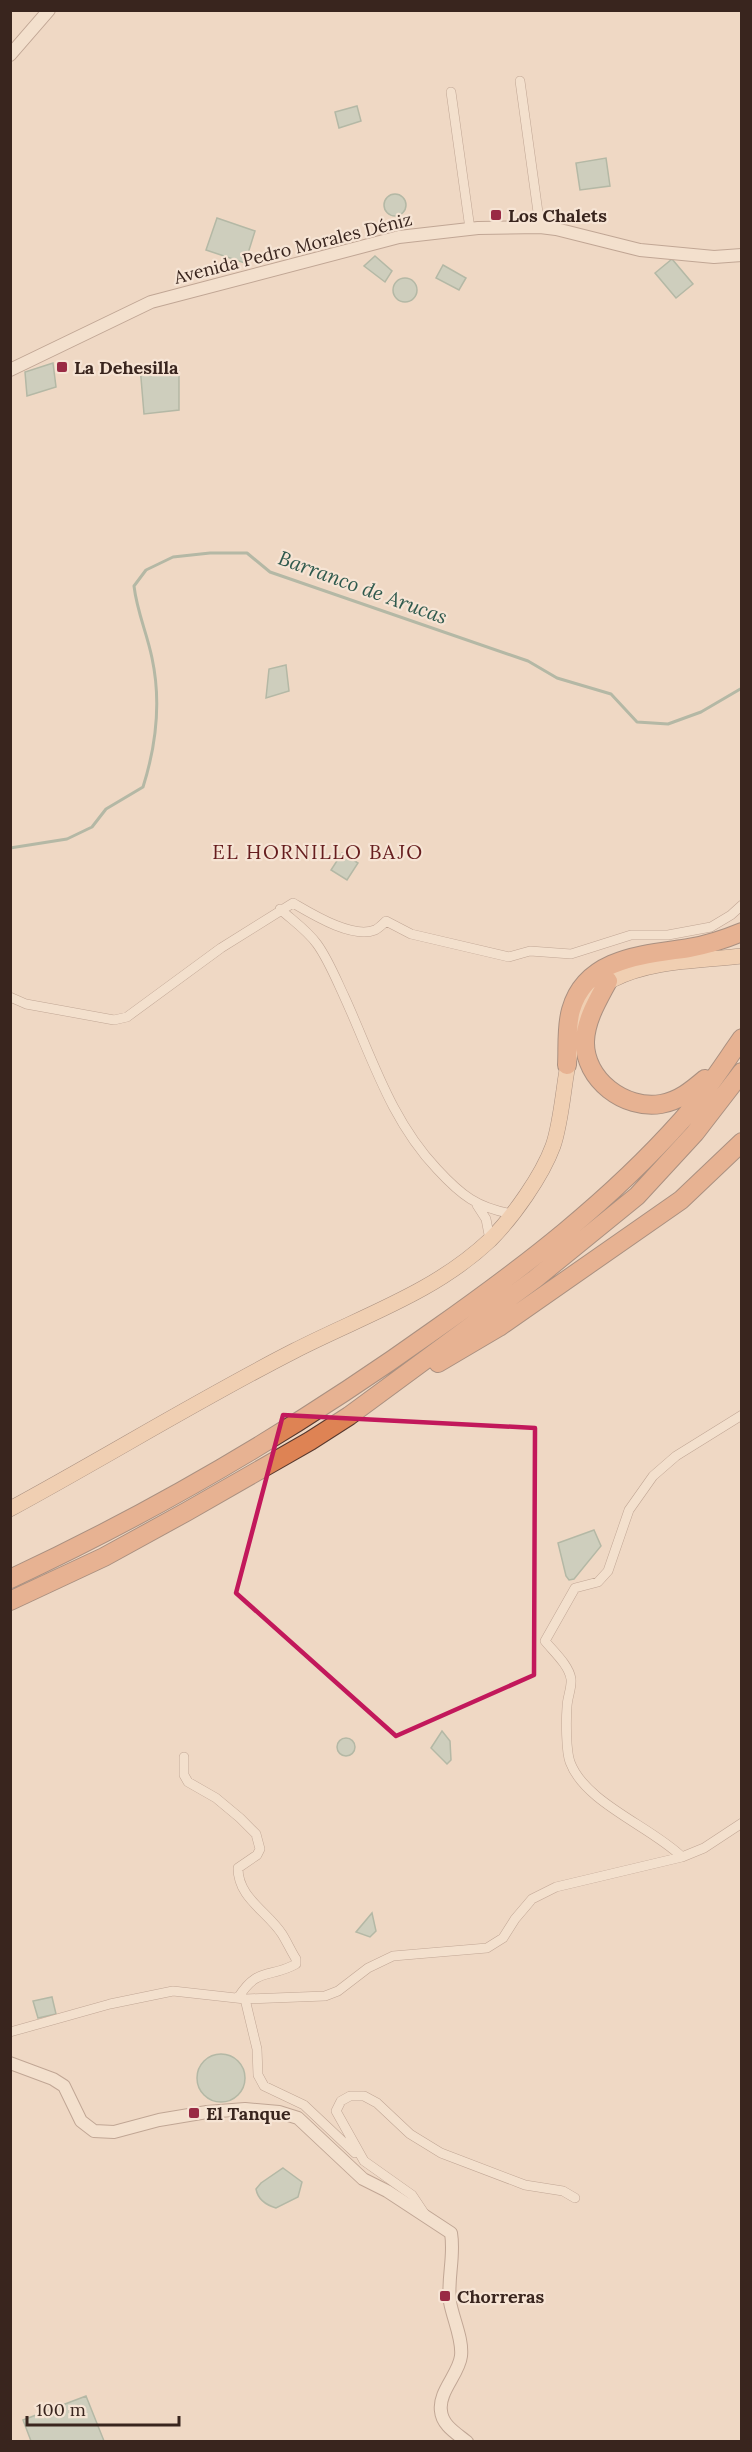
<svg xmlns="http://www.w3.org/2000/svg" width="752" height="2452" viewBox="0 0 752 2452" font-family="Lora,serif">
  <rect width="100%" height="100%" fill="#efd8c4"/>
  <!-- water -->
  <path fill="#a6c2b3" stroke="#6d907f" stroke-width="1.5" d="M357,106L361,121L339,128L335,112Z
    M606,158L610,186L580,190L576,163Z
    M384 205a11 11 0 1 1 22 0a11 11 0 1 1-22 0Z
    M217,218L255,231L245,263L206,250Z
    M375,256L392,271L385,282L364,266Z
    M672,259L693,284L676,298L655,273Z
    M443,265L466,278L459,290L436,278Z
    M393 290a12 12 0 1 1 24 0a12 12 0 1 1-24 0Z
    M53,363L56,387L27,396L25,372Z
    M140,366L179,371V410L144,414Z
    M286,665L289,691L266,698L269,669Z
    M342,853L358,863L347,880L331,870Z
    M594,1530L601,1546L574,1579L569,1580L566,1576L558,1543Z
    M442,1731L450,1741L451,1760L447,1764L431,1748Z
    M337 1747a9 9 0 1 1 18 0a9 9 0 1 1-18 0Z
    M372,1913L376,1931L370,1937L356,1932Z
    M52,1997L56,2014L38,2018L33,2001Z
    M197 2078a24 24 0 1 1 48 0a24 24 0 1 1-48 0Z
    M283,2168L302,2182L298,2197L276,2208C266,2205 258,2200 256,2189L261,2183Z
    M86,2396L104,2441H31L23,2420Z"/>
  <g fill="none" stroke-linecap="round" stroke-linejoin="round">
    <!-- stream -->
    <path stroke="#6d907f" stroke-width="3" d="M10,848L67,839L92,827L106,809L143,787C156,746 161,700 152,658C147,633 137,612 134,586L146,570L173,557L210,553H247L270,572L528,661L557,678L611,694L637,722L668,724L701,712L742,688"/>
    <defs>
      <path id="minor" d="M520,81L540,227
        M451,92L470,229
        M280,909C292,920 307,930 317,944C328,959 336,979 344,996C372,1057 390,1119 437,1169C461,1195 477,1208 513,1214
        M10,997L26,1004L114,1020L127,1017L221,948L293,903C312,914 352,939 375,930C379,928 383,924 386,921L411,934L509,957L530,951L571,954L631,935H668L711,927L731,915L742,905
        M477,1205L486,1219L490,1240
        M184,1757V1775L188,1782L216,1798L240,1818L256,1834L260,1849L257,1855L238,1868C238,1898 267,1911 282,1934C287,1942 291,1951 296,1959V1964C269,1979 258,1966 238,1998
        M682,1857C652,1827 585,1803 570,1762C566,1751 566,1720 567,1707C567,1698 572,1688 571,1679C569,1665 553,1651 545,1641L575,1588L598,1582L608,1571L629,1510L653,1476L676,1456L742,1415
        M245,1999L257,2049L258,2075L264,2086L304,2105L355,2153
        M10,2032L110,2004L173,1991L245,1999L325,1996L338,1991L368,1968L393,1956L487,1948L503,1938L515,1919L532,1899L556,1887L682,1857L704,1848L742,1823
        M424,2213L412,2195L364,2161L336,2111L341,2101L350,2096H364L377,2103L410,2134L441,2153L525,2185L563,2191L575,2198"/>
      <path id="tertiary" d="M10,55L49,10
        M10,370L151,302L399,237L478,228L540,227L556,229L640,250L714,257L742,255
        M10,2063L53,2079L64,2086L81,2121L94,2131L114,2132L159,2120L207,2112L245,2109L279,2112L298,2118L363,2179L387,2191L451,2233C455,2256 447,2279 450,2302C453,2319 463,2339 461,2356C459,2374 438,2392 441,2411C442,2425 456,2433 467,2442"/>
      <path id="primary" d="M10,1509C106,1457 198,1400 294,1351C362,1316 434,1293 490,1240C513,1217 542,1176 553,1146C570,1098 560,1007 612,980C651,960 699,961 742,956"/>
      <path id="motorway" d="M608,981C598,1000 586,1019 585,1041C584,1080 625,1110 661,1104C679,1101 692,1090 705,1079
        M567,1065C568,1048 566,1027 571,1010C586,957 644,955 689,948C707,945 725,939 742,932
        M438,1363L499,1327L681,1200L742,1142
        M10,1579C160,1509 302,1425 436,1329C524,1267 610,1201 682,1120C704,1095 723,1065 742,1038
        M10,1601L104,1557L186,1512L310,1441L349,1416L535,1279L637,1196L695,1133L742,1072"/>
    </defs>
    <!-- minor casing -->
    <use href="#minor" stroke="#89695a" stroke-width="10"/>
    <!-- tertiary casing -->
    <use href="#tertiary" stroke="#89695a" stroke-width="14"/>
    <!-- primary casing -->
    <use href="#primary" stroke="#57382e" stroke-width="16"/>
    <!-- motorway casing -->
    <use href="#motorway" stroke="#57382e" stroke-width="20"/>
    <!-- minor -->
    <use href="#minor" stroke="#f9e8d8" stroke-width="9"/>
    <!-- tertiary -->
    <use href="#tertiary" stroke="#f9e8d8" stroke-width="12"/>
    <!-- primary -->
    <use href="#primary" stroke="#f2c49c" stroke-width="15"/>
    <!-- motorway -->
    <use href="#motorway" stroke="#de8354" stroke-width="18"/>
  </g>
  <!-- marked area -->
  <path d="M0 0H752V2452H0ZM283,1415L535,1428L534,1675L396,1736L236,1593Z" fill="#efd8c4" fill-opacity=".55" fill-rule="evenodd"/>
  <path fill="none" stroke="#c2185b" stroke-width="4.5" stroke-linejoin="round" d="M283,1415L535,1428L534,1675L396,1736L236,1593Z"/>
  <!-- markers -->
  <g fill="#992a44" stroke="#f6e4d4" stroke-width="2">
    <rect x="490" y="209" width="12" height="12" rx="3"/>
    <rect x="56" y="361" width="12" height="12" rx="3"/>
    <rect x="188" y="2107" width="12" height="12" rx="3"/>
    <rect x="439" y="2290" width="12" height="12" rx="3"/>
  </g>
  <g text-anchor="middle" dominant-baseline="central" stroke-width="4.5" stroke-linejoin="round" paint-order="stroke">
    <!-- poi labels -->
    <g font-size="18" font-weight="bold" fill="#39251e" stroke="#f6e4d4" text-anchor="start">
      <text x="508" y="215">Los Chalets</text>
      <text x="74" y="367">La Dehesilla</text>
      <text x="206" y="2113">El Tanque</text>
      <text x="457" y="2296">Chorreras</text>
    </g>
    <!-- street labels -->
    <g font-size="18" fill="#39251e" stroke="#f6e4d4">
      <text transform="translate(293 248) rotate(-14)">Avenida Pedro Morales Déniz</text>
    </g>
    <!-- water labels -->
    <g font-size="20" font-style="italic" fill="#2e594d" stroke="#f6e4d4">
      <text transform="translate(363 587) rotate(20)">Barranco de Arucas</text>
    </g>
    <!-- neighbourhood labels -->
    <g font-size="20" letter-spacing="1.5" fill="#661d1e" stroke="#f6e4d4">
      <text x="318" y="851">EL HORNILLO BAJO</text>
    </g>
  </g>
  <!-- border -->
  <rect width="752" height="2452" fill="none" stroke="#39251e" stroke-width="24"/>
  <!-- scale -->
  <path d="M27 2416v9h152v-9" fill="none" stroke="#39251e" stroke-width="3"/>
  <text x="36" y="2416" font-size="18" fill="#39251e" stroke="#f6e4d4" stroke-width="4.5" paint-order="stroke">100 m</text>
</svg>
